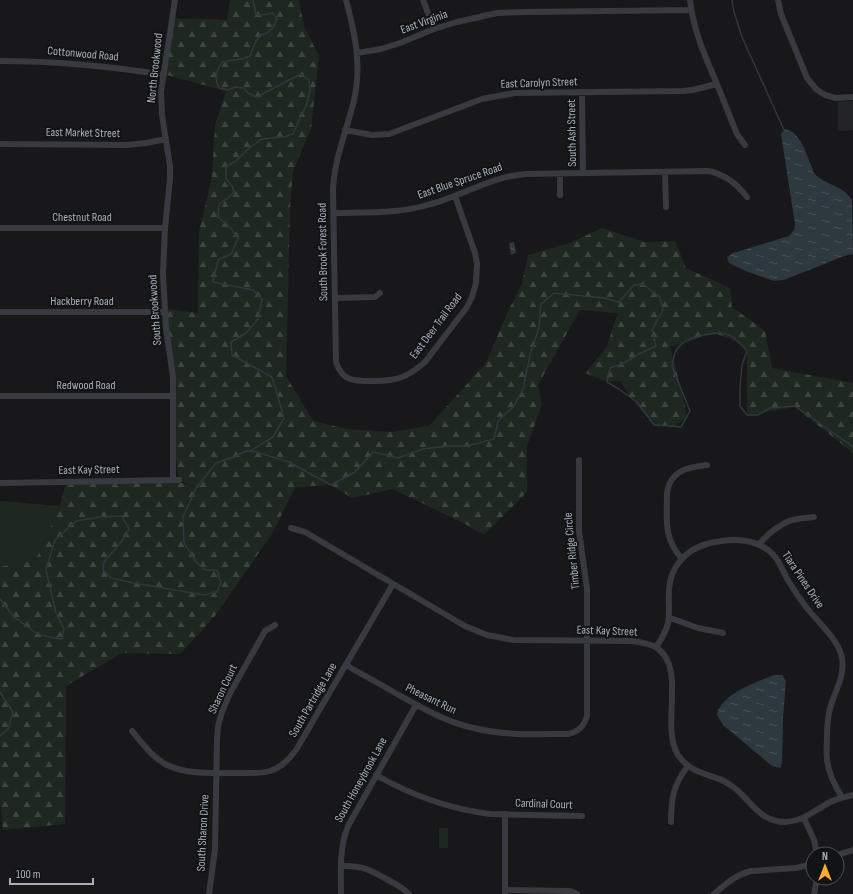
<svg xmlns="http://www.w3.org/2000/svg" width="853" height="894" viewBox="0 0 853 894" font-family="'Sofia Sans Condensed',sans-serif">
  <defs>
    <pattern id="forest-firs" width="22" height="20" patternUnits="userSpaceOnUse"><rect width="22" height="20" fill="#1f2820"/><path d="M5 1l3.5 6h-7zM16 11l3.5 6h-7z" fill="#3d453e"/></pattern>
    <pattern id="water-ripples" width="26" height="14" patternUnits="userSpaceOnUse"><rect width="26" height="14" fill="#2d383f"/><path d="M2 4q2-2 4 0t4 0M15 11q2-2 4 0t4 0" fill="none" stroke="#495259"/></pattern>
  </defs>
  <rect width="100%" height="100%" fill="#18181a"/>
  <!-- built -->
  <path fill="#232427" d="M853,101V130L838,131V102Z"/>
  <!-- green -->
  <path fill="#1f2820" d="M0,501L60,506L37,557L15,565L0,566Z
    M439,828H448V848H439Z"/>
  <!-- forest -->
  <path fill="url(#forest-firs)" d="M230,0H299L304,26L319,56L311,129L293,171L290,208L286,376L313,421L347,429L392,432L429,426L486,363L508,311L522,284L528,255L570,243L602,228L645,242L675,241L686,268L730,288L732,307L765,331L772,368L853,383V453L795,407L747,415V351L739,342L714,333L670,347L682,392L687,417L675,426L654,425L630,397L621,381L607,382L585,373L606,348L618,313L580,310L538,385L542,404L527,446V492L484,535L467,525L393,489L352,498L331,485L295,487L272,534L214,617L180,654L122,653L66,686L65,824L3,830L0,800V566L15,565L37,557L60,506L66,482L173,480L203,490L179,480L173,436L171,362L165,309L198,313L199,232L212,176L215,125L226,91L167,75L172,18L227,20Z"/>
  <!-- water -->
  <path fill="url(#water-ripples)" d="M785,129C801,133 805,151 811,165C812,167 813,171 814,173C823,185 842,184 852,200L853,254L844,256L784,280L774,281L748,272L729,263L727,257L733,253L789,236L794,230L795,224L781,134Z
    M514,242L516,253L511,255L509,243Z
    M774,675H782L786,681L783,718L782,763L780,768L772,766L723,725L717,715C718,712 718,709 720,707C730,691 757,682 774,675Z"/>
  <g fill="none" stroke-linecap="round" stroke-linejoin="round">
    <!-- stream -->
    <path stroke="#2d383f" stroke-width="1.5" d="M732,0L734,12L742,37L784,130
      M250,451L273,437L284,418L272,377L232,355L231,342L246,333L258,319L262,299L253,290L213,282L218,260L231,254L238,239L231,228L218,217L219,204L228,198L234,192L232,186L226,179V167L236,161L249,148L262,139L283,137L293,134L307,103L310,90L309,80L301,74L293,78L257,97L248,93L244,88L235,87L228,90L219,88C214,76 216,72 222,62C231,60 242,60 250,56L255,43L260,35L267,33L273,28L277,18L273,13L262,15L256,14L253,0
      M0,599L14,617L36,633L48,637L62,639L64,629L56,613L46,570L55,540L76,521L99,517L122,516L129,529L122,541L104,562L103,570L111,578L134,583L204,595L217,592L221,583L217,570H205L197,563L184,543L183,517L196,488L216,463L234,457L246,451L256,452L289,462L331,485L355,472L373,452L398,458L423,449L448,446H467L494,439L498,421L514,406L523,389L531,351L534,344L539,327L541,304L554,293L604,298L619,302L634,285L643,284L660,297L663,310L652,330L656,346L639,354L622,364L610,368L607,382L619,389L637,402L654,425L681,427L690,411L672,366C673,361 674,353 677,349C684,338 718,329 729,335C736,338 742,346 747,351L742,365L740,388V406L747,415H758L770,408L795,406L853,447
      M0,692L13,712L8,729L0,736"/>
    <!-- minor -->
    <path stroke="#383a3f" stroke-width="6" d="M346,0C355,33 362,66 354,100C347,130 334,159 333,190L336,362C342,382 356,381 374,381C383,381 392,381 402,377C411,374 418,368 425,362L467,307L472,297L476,283L477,264L475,253L455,196
      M423,0L434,29
      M690,0C693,27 703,52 714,77C722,96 729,115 737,134L745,145
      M778,0L781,14L807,78L816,89L825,95L836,98L853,97
      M357,53L381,49L400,43L434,29L457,22L497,13L526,12L691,10
      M0,61C55,61 109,66 164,75
      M582,92L583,173
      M345,130L372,135L389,134L482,99L515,93L683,91L692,90L717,84
      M0,144L127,145L146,143L166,139
      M665,172L666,207
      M560,174V195
      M334,213C366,212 399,214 431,204C463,195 493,176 526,174L708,171C725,174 737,184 747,197
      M0,228H165
      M335,298L375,297L380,293
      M0,312H165
      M0,396H173
      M173,480V377L166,328L163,274L165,228L170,179V166L162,115L161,92L175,0
      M0,483L179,480
      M291,528L305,532L465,626L487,635L513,640L631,641C639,642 650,643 657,648C687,668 660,726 678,755C688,770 700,772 716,778C724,780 731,785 737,790C753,804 761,822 786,822C804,821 815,810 830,802C837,799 845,797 853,795
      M759,544C767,535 777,526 789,521C797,518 806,518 814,517
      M682,559C663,538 667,519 667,493C670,471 687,467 707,465
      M669,619H673L698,628L723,633
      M656,647C661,640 666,632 668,623C669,617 669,611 669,605C668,589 669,573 681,560C691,548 706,543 721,541C741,538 763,541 776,558C781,565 784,574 789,582C794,590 800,599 806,607C817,621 839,640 842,658C845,673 837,688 832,702C828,713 827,725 827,737C827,744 826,752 827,759C828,773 835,786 842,797
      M346,665C363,675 380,684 397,694C422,708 446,722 474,728C505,736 538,734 569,734C579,731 584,726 587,716V589L579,531V460
      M132,731C142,743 152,757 167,765C188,775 214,773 237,773C248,773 260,774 270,771C282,767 289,759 296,750L393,584
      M376,775C411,795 450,809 490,814L582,816
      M804,818L814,840L817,854
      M671,822C671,799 673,785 688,766
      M837,855L853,850
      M341,866C361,865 371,870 388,880C396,884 403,888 409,894
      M505,890L570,891L577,894
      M209,894L215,849L217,739L218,726L222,712L229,695L265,631L275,625
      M341,894C341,869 339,849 348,826L416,705
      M505,894V814
      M714,894C726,884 735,875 751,871L796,868L813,864
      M814,894L817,878"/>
  </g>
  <g text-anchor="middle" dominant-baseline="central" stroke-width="4" stroke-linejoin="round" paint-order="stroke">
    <!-- street labels -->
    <g font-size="12" fill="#a9afba" stroke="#121315">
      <text transform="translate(424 22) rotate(-20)">East Virginia</text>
      <text transform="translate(83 54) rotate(5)">Cottonwood Road</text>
      <text transform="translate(155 68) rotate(-84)">North Brookwood</text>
      <text transform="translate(539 83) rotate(-2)">East Carolyn Street</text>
      <text transform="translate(83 133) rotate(1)">East Market Street</text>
      <text transform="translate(572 133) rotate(-91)">South Ash Street</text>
      <text transform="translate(460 181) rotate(-19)">East Blue Spruce Road</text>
      <text x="82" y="217">Chestnut Road</text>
      <text transform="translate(323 252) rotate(-91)">South Brook Forest Road</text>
      <text x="82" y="301">Hackberry Road</text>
      <text transform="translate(155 310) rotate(-94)">South Brookwood</text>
      <text transform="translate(436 326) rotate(-53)">East Deer Trail Road</text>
      <text x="86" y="385">Redwood Road</text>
      <text transform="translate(89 470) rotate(-1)">East Kay Street</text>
      <text transform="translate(572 551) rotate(-96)">Timber Ridge Circle</text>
      <text transform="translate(803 580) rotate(56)">Tiara Pines Drive</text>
      <text transform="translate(607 631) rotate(2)">East Kay Street</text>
      <text transform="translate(223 689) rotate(-65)">Sharon Court</text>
      <text transform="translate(431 699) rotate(26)">Pheasant Run</text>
      <text transform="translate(313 700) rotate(-60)">South Partridge Lane</text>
      <text transform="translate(361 780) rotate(-61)">South Honeybrook Lane</text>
      <text transform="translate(544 804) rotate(2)">Cardinal Court</text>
      <text transform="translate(203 833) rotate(-87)">South Sharon Drive</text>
    </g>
  </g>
  <!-- north arrow -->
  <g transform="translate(825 866)"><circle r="19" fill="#121315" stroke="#4e5157"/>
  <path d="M0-3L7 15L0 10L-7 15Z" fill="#fbab2f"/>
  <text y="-6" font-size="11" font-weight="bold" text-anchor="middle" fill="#a9afba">N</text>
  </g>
  <!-- scale -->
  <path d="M10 878v6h83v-6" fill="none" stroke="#a9afba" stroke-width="2"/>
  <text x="16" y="878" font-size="12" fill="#a9afba" stroke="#121315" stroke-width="3" paint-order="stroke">100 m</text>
</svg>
